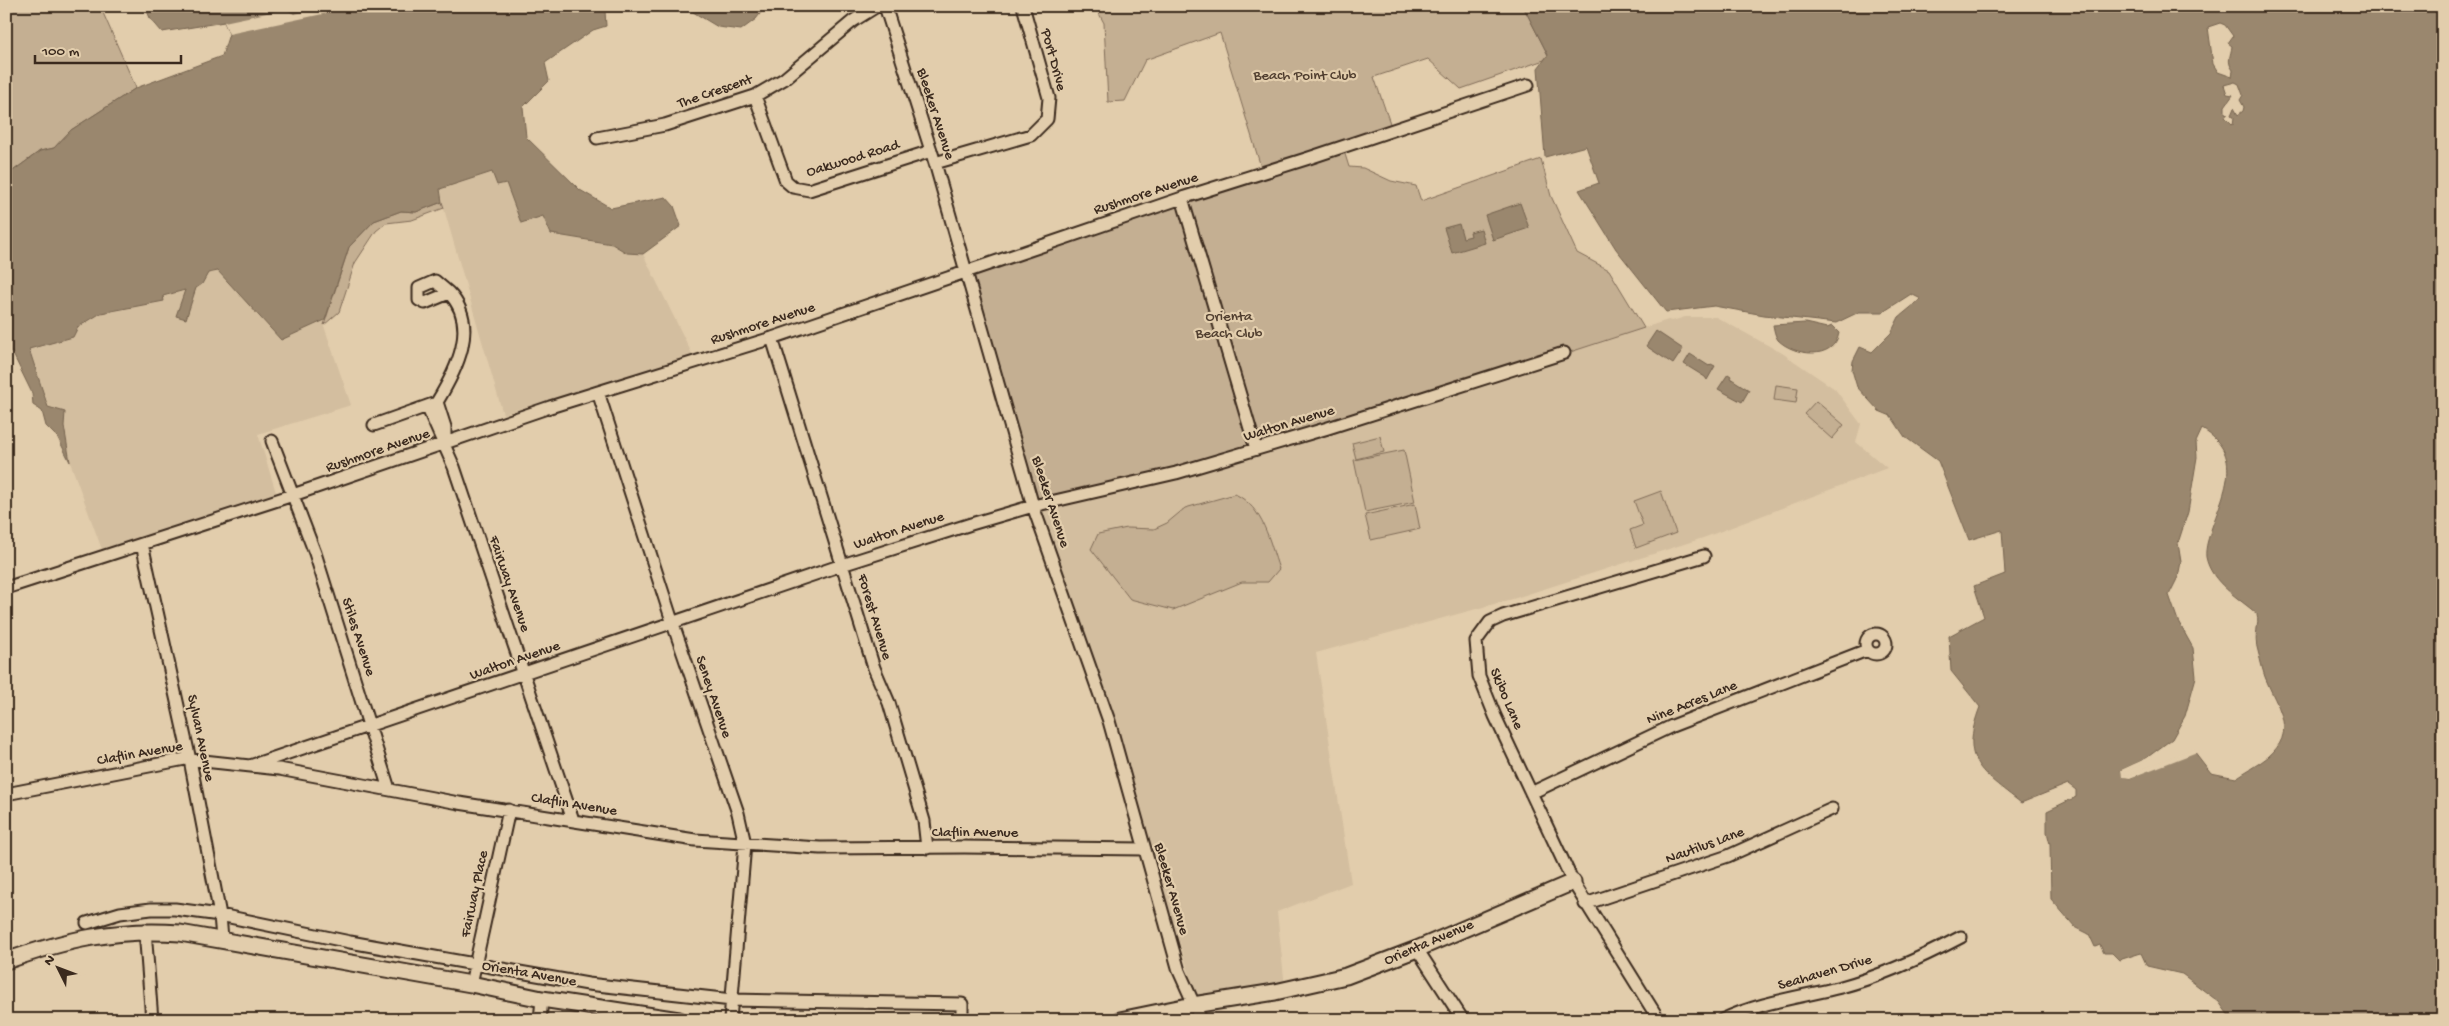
<svg xmlns="http://www.w3.org/2000/svg" width="2449" height="1026" viewBox="0 0 2449 1026" font-family="'Gochi Hand',sans-serif">
  <rect width="100%" height="100%" fill="#e2cdac"/>
  <filter id="ink" filterUnits="userSpaceOnUse"><feTurbulence type="fractalNoise" baseFrequency=".02" numOctaves="2"/><feDisplacementMap in="SourceGraphic" scale="10" xChannelSelector="R" yChannelSelector="G"/><feConvolveMatrix kernelMatrix="1 2 1 2 8 2 1 2 1" color-interpolation-filters="sRGB"/></filter>
  <g filter="url(#ink)">
    <!-- built -->
    <path fill="#d3be9f" d="M492,172L543,216L551,234L612,244L627,253L643,254L694,358L503,414L442,202L440,189Z
      M218,271L281,340L325,320L324,326L351,405L258,434L278,499L104,555L70,462L64,426L65,412L49,407L29,349L73,337L78,327L101,313L164,301L163,297L196,287L202,284L207,273Z
      M1685,317H1716L1782,353L1835,389L1861,424L1856,442L1887,468L1703,538L1516,598L1316,653L1351,883L1277,912L1285,987L1197,998L1146,837L1038,506L1266,451L1668,320L1672,321Z"/>
    <!-- green -->
    <path fill="#c4af92" stroke="#806c58" d="M6,6H100L136,88L71,130L54,148L40,151L6,176Z
      M1095,6H1523L1548,55L1544,60L1461,89L1428,59L1374,77L1393,132L1344,151L1349,167L1363,168L1391,181L1416,186L1421,201L1541,159L1551,196L1577,253L1609,270L1644,328L1266,451L1038,506L970,272L1264,177L1220,33L1145,60L1125,101L1108,102L1104,23Z
      M442,202L444,208L412,220L386,223L376,231L355,263L339,312L324,325L349,247L374,221L401,211L416,212Z
      M1776,385L1798,388L1796,403L1774,400Z
      M1816,401L1844,425L1832,439L1804,414Z
      M1380,436L1384,452L1356,459L1352,443Z
      M1404,450L1415,502L1365,512L1354,460Z
      M1661,491L1676,533L1636,548L1630,530L1643,525L1634,501Z
      M1235,494C1264,508 1269,541 1279,569L1268,582H1242L1173,610L1130,599L1091,549L1098,534L1127,528L1154,529L1167,523L1185,508Z
      M1415,504L1420,529L1371,540L1365,515Z"/>
    <!-- water -->
    <path fill="#9a876e" stroke="#74624e" fill-rule="evenodd" d="M145,6H618L605,11L606,26L593,30L545,63L549,81L523,107L526,137L580,190L611,208L666,197L674,206L681,226L643,254L627,253L612,244L551,234L543,216L521,223L506,183L497,185L492,172L440,189L442,202L416,212L401,211L374,221L349,247L325,320L281,340L218,271L208,273L202,284L196,288L186,319L176,316L185,290L163,296L164,301L101,313L78,327L73,337L29,349L48,407L65,412L64,426L70,462L58,438L46,426L42,411L33,405L32,393L12,352L6,354V176L40,151L54,148L71,130L136,88L222,56L229,34L224,22L162,32L150,18Z
      M678,6H766L756,19L741,30L718,27L688,9Z
      M1523,6H2443V1020H2232L2219,1002L2182,974L2147,966L2141,953L2119,960L2112,953H2104L2100,945L2095,947L2089,934L2075,927L2051,899L2050,844L2047,832V811L2076,797V790L2068,784L2021,803C1981,771 1959,762 1980,707L1951,671L1949,636L1984,617L1974,586L2005,574L2002,530L1969,540L1938,461L1905,437L1891,416L1879,411L1857,387L1852,370L1853,361L1860,347L1872,352L1891,333L1899,317L1921,299L1911,294L1883,312H1859L1836,323L1764,315L1714,306L1666,312L1616,249L1579,190L1599,183L1586,146L1545,157L1538,68L1548,55ZM2220,23L2225,25L2233,36L2228,43L2232,46C2231,56 2226,61 2233,70L2232,77L2218,72L2213,64L2208,27ZM2235,82L2239,84L2243,95L2240,100L2244,107L2243,111L2238,115L2234,108L2231,115L2234,117L2233,125L2225,117L2228,114L2225,113V106L2233,95L2227,94L2224,85ZM2202,429C2244,454 2225,490 2212,527C2209,537 2205,547 2206,557C2211,583 2239,598 2257,614C2260,623 2253,636 2258,651C2261,662 2263,674 2268,684C2279,710 2297,732 2268,757C2258,765 2246,771 2236,778L2211,773L2194,751L2130,778L2123,777L2121,770L2145,759L2172,739L2185,716L2196,677L2193,648L2178,621L2169,595L2178,577L2181,562L2178,543L2188,512L2197,457L2196,442Z
      M1520,203L1529,228L1493,240L1485,215Z
      M1459,224L1463,238L1471,236L1470,232L1481,229L1485,243L1452,253L1444,228Z
      M1805,323L1827,328L1832,326L1839,333C1834,361 1794,356 1778,340C1775,336 1774,330 1773,325Z
      M1656,331L1683,349L1673,364L1646,346Z
      M1690,354L1709,366L1711,364L1715,366L1707,380L1705,377L1684,364Z
      M1728,374L1731,376L1730,378L1749,390L1742,402L1718,389Z"/>
    <!-- pier -->
    <path fill="#e2cdac" d="M332,6V12L229,34L224,22L285,9L294,14Z
      M2193,749L2197,752L2130,778L2122,777L2121,770L2145,759L2152,757L2124,772L2125,775H2130Z"/>
    <g fill="none" stroke-linecap="round" stroke-linejoin="round">
      <defs>
        <path id="street" d="M885,6L935,163L1033,506L1109,721L1179,971L1201,1020
          M755,96L786,181L793,187L809,190L931,151
          M597,138L665,125L755,96L784,79L853,21L877,6
          M935,163L1031,135L1047,119L1049,98L1023,6
          M1182,198L1256,449
          M435,281L449,293L425,303L419,300V288Z
          M772,338L874,668L889,703L924,821L927,848
          M598,392L673,624L738,813L745,844L730,1020
          M427,406L454,467L573,820
          M374,425L433,404
          M272,441L315,553L389,789
          M445,444V427L437,402C456,371 480,325 449,293
          M142,544L190,760L220,915L222,939
          M6,588L293,495L550,407L772,338L1182,198L1309,158L1528,85
          M1866 644a10 10 0 1 1 20 0a10 10 0 1 1-20 0Z
          M250,766L842,565L971,524L1033,506L1176,473L1328,428L1564,353
          M1531,793L1672,726L1867,650
          M6,794L185,759L279,769L459,803L695,840L820,848L964,847L1145,849
          M1585,904L1728,856L1832,809
          M87,923L120,913L151,909H175L220,915L350,942L588,984L732,1000L962,1004V1020
          M145,930L152,1020
          M1417,949L1463,1020
          M471,984L509,810
          M540,1020L542,999
          M1659,1020L1573,882L1495,716L1479,676L1476,641L1490,622L1503,616L1704,556
          M1722,1020C1759,1002 1802,997 1841,987C1882,976 1923,957 1961,937"/>
        <path id="secondary" d="M6,961C65,940 117,928 180,933L471,984L542,999L679,1020
          M1120,1020L1193,1005L1275,992L1346,976L1417,949L1573,882"/>
      </defs>
      <!-- street casing -->
      <use href="#street" stroke="#3b2a1e" stroke-width="15"/>
      <!-- secondary casing -->
      <use href="#secondary" stroke="#3b2a1e" stroke-width="19"/>
      <!-- street -->
      <use href="#street" stroke="#e2cdac" stroke-width="11"/>
      <!-- secondary -->
      <use href="#secondary" stroke="#e2cdac" stroke-width="15"/>
    </g>
  </g>
  <g text-anchor="middle" dominant-baseline="central" stroke-width="4.5" stroke-linejoin="round" paint-order="stroke">
    <!-- street labels -->
    <g font-size="15" fill="#3b2a1e" stroke="#e2cdac">
      <text transform="translate(1053 60) rotate(75)">Port Drive</text>
      <text transform="translate(715 92) rotate(-19)">The Crescent</text>
      <text transform="translate(935 114) rotate(72)">Bleeker Avenue</text>
      <text transform="translate(853 159) rotate(-17)">Oakwood Road</text>
      <text transform="translate(1146 194) rotate(-18)">Rushmore Avenue</text>
      <text transform="translate(763 324) rotate(-18)">Rushmore Avenue</text>
      <text transform="translate(1289 424) rotate(-17)">Walton Avenue</text>
      <text transform="translate(378 451) rotate(-19)">Rushmore Avenue</text>
      <text transform="translate(1050 502) rotate(72)">Bleeker Avenue</text>
      <text transform="translate(899 531) rotate(-18)">Walton Avenue</text>
      <text transform="translate(509 584) rotate(71)">Fairway Avenue</text>
      <text transform="translate(874 617) rotate(73)">Forest Avenue</text>
      <text transform="translate(358 637) rotate(72)">Stiles Avenue</text>
      <text transform="translate(515 661) rotate(-19)">Walton Avenue</text>
      <text transform="translate(713 697) rotate(71)">Seney Avenue</text>
      <text transform="translate(1506 699) rotate(67)">Skibo Lane</text>
      <text transform="translate(1692 703) rotate(-22)">Nine Acres Lane</text>
      <text transform="translate(200 738) rotate(78)">Sylvan Avenue</text>
      <text transform="translate(140 754) rotate(-10)">Claflin Avenue</text>
      <text transform="translate(574 805) rotate(9)">Claflin Avenue</text>
      <text x="975" y="833">Claflin Avenue</text>
      <text transform="translate(1705 846) rotate(-20)">Nautilus Lane</text>
      <text transform="translate(1171 889) rotate(74)">Bleeker Avenue</text>
      <text transform="translate(475 894) rotate(-78)">Fairway Place</text>
      <text transform="translate(1429 943) rotate(-23)">Orienta Avenue</text>
      <text transform="translate(1825 973) rotate(-16)">Seahaven Drive</text>
      <text transform="translate(529 974) rotate(10)">Orienta Avenue</text>
    </g>
    <!-- park labels -->
    <g font-size="15" fill="#503e2f" stroke="#e2cdac">
      <text x="1305" y="76">Beach Point Club</text>
      <text x="1229" y="317">Orienta<tspan x="1229" dy="17">Beach Club</tspan></text>
    </g>
  </g>
  <!-- margin -->
  <rect width="2449" height="1026" fill="none" stroke="#e2cdac" stroke-width="25"/>
  <rect x="12" y="12" width="2424" height="1001" fill="none" stroke="#3b2a1e" stroke-width="2" filter="url(#ink)"/>
  <!-- north arrow -->
  <g transform="translate(58 968) rotate(312)" stroke="#e2cdac" stroke-width="4" paint-order="stroke">
  <path d="M0-4L9 19L0 12L-9 19Z" fill="#3b2a1e"/>
  <text y="-8" font-size="14" font-weight="bold" text-anchor="middle" fill="#3b2a1e">N</text>
  </g>
  <!-- scale -->
  <path d="M35 55v8h146v-8" fill="none" stroke="#3b2a1e" stroke-width="2.5"/>
  <text x="42" y="55" font-size="15" fill="#3b2a1e" stroke="#e2cdac" stroke-width="4" paint-order="stroke">100 m</text>
</svg>
